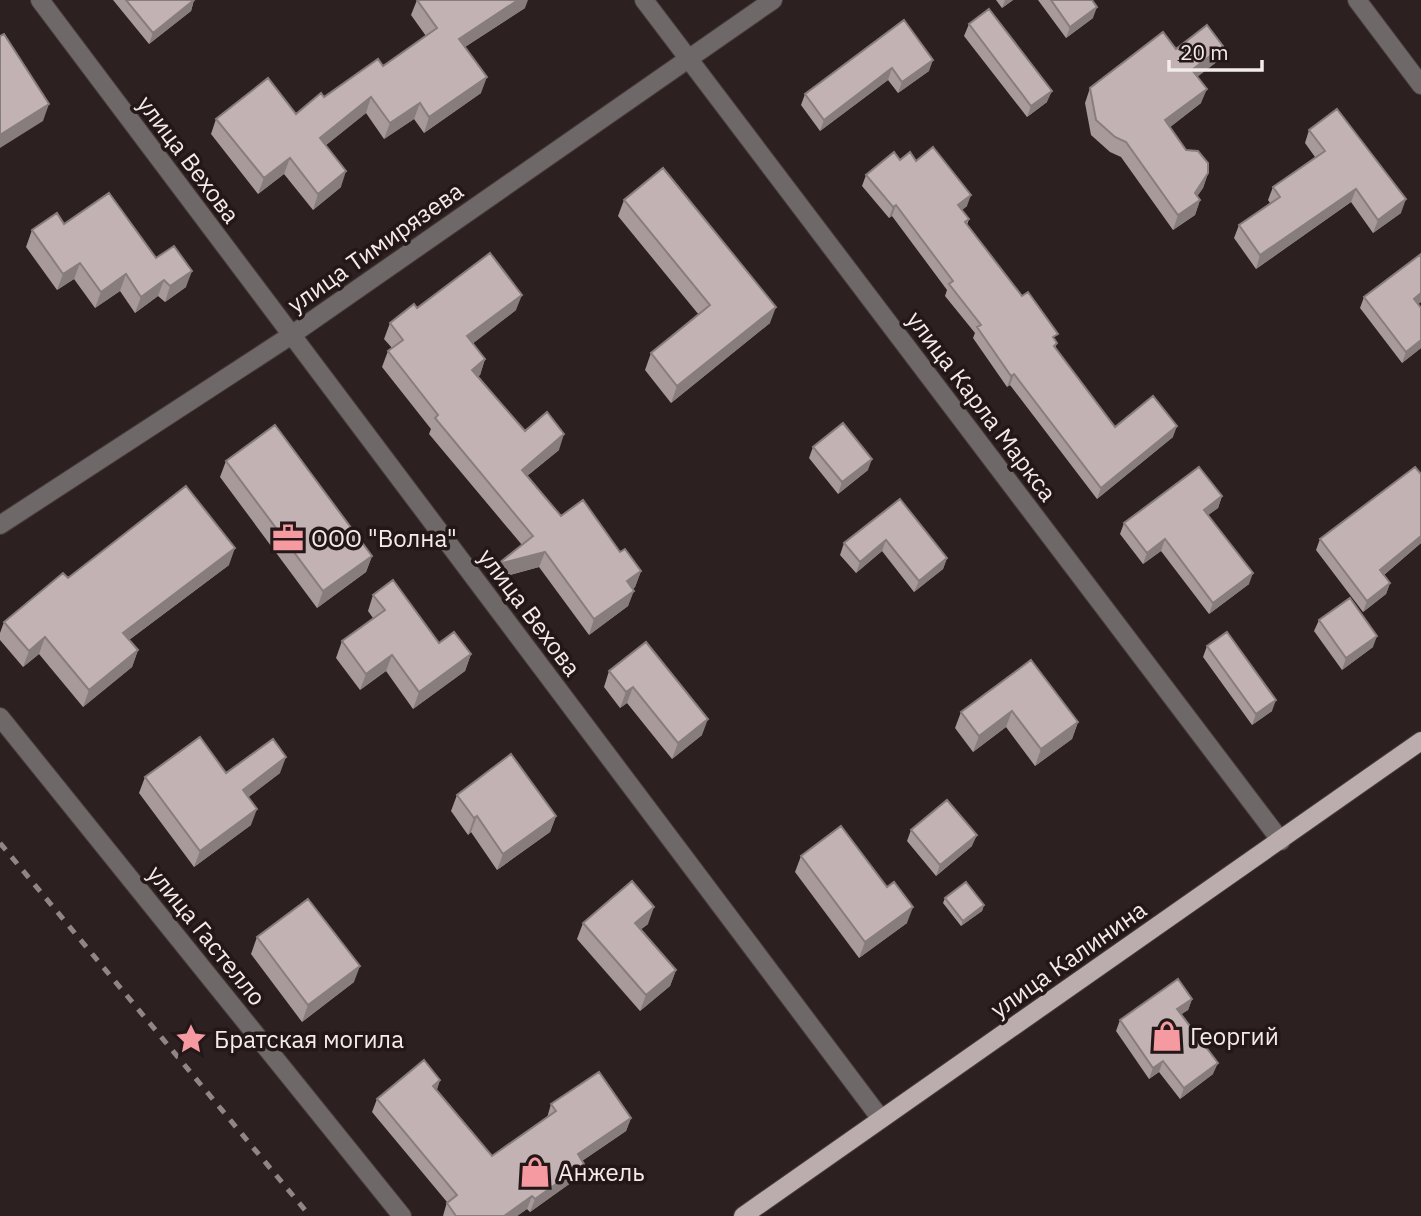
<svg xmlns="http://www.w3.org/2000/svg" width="1421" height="1216" viewBox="0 0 1421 1216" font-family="'IBM Plex Sans',sans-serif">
  <rect width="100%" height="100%" fill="#2d2021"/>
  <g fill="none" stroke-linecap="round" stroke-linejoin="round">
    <defs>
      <path id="minor" d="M40,0L881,1119
        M644,0L1281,841
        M1357,0L1421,85
        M0,525L290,336L773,0
        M0,717L402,1216"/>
      <path id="major" d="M743,1216L1421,741"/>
    </defs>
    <!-- minor casing -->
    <use href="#minor" stroke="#493c3d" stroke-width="20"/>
    <!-- major casing -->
    <use href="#major" stroke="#493c3d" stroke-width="20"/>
    <!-- minor -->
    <use href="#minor" stroke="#6f6868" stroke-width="18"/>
    <!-- major -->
    <use href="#major" stroke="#bbadad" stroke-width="18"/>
    <!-- rail -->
    <path stroke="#918686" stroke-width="5" stroke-dasharray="9 9" stroke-linecap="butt" d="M0,843L310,1216"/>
  </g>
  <!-- wall -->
  <path fill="#a8999a" d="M113,0H194L191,11L149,44Z
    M417,0L525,8L465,47L481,93L424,133L414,119L384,139L366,113L326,145L341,187L313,210L284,174L258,194L211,134L216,119L296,114L324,97L383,66L426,36L411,15Z
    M996,0H1013L1002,8Z
    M1038,0H1092L1093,18L1066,38Z
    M904,20L929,71L898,93L888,80L820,131L801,105L805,94Z
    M969,24L1047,102L1027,117L964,36Z
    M1176,49L1218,61L1197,76L1201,103L1170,127L1186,150L1208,173L1203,188L1197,196L1200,200L1195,215L1173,230L1121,157L1110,152L1091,135L1085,103L1090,88Z
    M1309,130L1401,213L1373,233L1351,202L1256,269L1234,238L1239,225L1270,203L1268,200L1273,187L1315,157L1305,143Z
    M900,160L916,161L967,206L962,210L969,219L967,225L1055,341L1057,343L1055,348L1115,427L1173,437L1097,499L1010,385L1007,387L973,338L975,333L945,296L947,290L892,216L889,218L862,186L866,175Z
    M624,200L770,323L671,403L645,370L651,353L699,315L618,216Z
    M64,224L156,258L186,287L165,302L158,296L135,313L120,291L95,308L74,279L57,290L26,247L32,230Z
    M1421,254V302L1418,304L1421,348L1402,363L1360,308L1364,297Z
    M417,308L516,310L473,343L485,359L480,375L478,376L525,431L559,450L527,476L561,516L620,552L641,571L635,587L633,589L628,606L589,635L539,567L492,580L522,545L429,434L431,429L382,367L388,351L392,348L384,339L390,323Z
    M813,447L868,470L838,494L809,458Z
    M226,461L372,556L366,572L317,608L220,477Z
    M1421,474V543L1384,575L1390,583L1386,594L1363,612L1316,550L1320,539Z
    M1222,496L1218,508L1208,515L1249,584L1209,614L1161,551L1143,564L1120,534L1124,523Z
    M900,499L947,558L943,569L914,592L882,551L856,573L840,555L844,543Z
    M229,565L129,640L138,650L132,667L83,707L39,654L23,667L0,640V633L4,622L68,578Z
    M373,595L439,643L471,654L465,671L413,709L386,671L360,690L336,658L342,641L373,618L368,611Z
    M1319,620L1373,647L1342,670L1314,631Z
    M1207,646L1272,711L1252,725L1203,657Z
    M1031,660L1078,722L1072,739L1035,766L1006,727L973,752L955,728L961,712Z
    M609,671L702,735L672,759L627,703L620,708L604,687Z
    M226,773H280L248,797L251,825L194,867L139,793L145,777Z
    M457,795L556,816L550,832L497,870L471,832L468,835L451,811Z
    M911,830L972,846L936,876L907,841Z
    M801,856L887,887L907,923L859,958L795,872Z
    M945,898L984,905L982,911L961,926L943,903Z
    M583,923L648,924L641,929L676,970L670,986L640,1011L577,939Z
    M257,937L354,982L302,1022L251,954Z
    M1192,999L1188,1010L1181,1014L1213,1074L1180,1099L1159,1072L1149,1079L1116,1031L1120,1020Z
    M440,1080L436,1091L492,1156L547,1118L551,1104L631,1118L626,1131L582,1161L579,1177L530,1212L527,1209L517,1216H443L447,1202L372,1112L377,1099Z"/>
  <!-- shaded-wall -->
  <path fill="#887d7d" d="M194,0L191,11L149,44L153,33Z
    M518,0H528L525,8L454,54L459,39Z
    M1005,0H1013L1002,8Z
    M1097,7L1093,18L1066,38L1070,27Z
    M1223,46L1218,61L1187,85L1192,70Z
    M933,60L929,71L898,93L902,82Z
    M892,68L888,80L820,131L824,120Z
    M487,77L481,93L424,133L429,117Z
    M1207,89L1201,103L1160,135L1165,120Z
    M1052,91L1047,102L1027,117L1031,106Z
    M371,97L366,113L315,154L320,138Z
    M420,103L414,119L384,139L390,123Z
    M49,104L43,121L0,148V135Z
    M290,158L284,174L258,194L264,178Z
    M346,171L341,187L313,210L318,194Z
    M1208,173L1203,188L1190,207L1200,200L1195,215L1173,230L1178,215Z
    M1356,189L1351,202L1256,269L1260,255Z
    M971,195L967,206L954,216L958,205Z
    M1406,199L1401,213L1373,233L1378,220Z
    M896,205L892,216L889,218L893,207Z
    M80,263L74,279L57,290L63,274Z
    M192,271L186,287L165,302L170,286Z
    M126,274L120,291L95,308L101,292Z
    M164,280L158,296L135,313L141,297Z
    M1421,293V302L1410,310L1414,299Z
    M522,295L516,310L462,352L467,336Z
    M776,307L770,323L671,403L677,386Z
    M1421,340V348L1402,363L1406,352Z
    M485,359L480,375L466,385L472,370Z
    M1014,374L1010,385L1007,387L1011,376Z
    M1177,426L1173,437L1097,499L1101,488Z
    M564,434L559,450L516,485L522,470Z
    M872,459L868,470L838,494L842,482Z
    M1222,496L1218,508L1200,521L1204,510Z
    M1421,536V543L1376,581L1380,570Z
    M1165,539L1161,551L1143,564L1147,553Z
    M886,540L882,551L856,573L860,562Z
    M235,548L229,565L117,649L123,633Z
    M545,552L539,567L492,580L498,564Z
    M372,556L366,572L317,608L323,591Z
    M947,558L943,569L914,592L919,581Z
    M641,571L635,587L622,597L627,581Z
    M1253,573L1249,584L1209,614L1213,603Z
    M1390,583L1386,594L1363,612L1367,601Z
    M634,591L628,606L589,635L594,619Z
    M1377,636L1373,647L1342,670L1346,658Z
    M45,637L39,654L23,667L29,651Z
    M138,650L132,667L83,707L89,690Z
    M471,654L465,671L413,709L419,692Z
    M392,655L386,671L360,690L366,674Z
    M633,687L627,703L620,708L626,692Z
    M1276,700L1272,711L1252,725L1256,714Z
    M1012,711L1006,727L973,752L979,736Z
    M708,719L702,735L672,759L678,743Z
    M1078,722L1072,739L1035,766L1041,749Z
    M286,757L280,773L237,806L243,790Z
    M257,809L251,825L194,867L200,851Z
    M477,816L471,832L468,835L474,818Z
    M556,816L550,832L497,870L503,854Z
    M977,835L972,846L936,876L940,865Z
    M984,905L982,911L961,926L963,921Z
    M654,907L648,924L629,939L635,923Z
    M913,907L907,923L859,958L865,942Z
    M360,966L354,982L302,1022L308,1005Z
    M676,970L670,986L640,1011L646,995Z
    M1192,999L1188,1010L1173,1020L1177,1009Z
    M1163,1061L1159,1072L1149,1079L1153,1068Z
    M1218,1063L1213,1074L1180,1099L1184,1088Z
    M440,1080L436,1093L433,1086Z
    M631,1118L626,1131L573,1167L578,1154Z
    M584,1164L579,1177L530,1212L535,1199Z
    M532,1196L527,1209L517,1216H504Z"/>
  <!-- building -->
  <path fill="#c3b2b3" stroke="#887d7d" stroke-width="2" d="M126,0H194L153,33Z
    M417,0H518L459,39L487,77L429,117L420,103L390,123L371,97L320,138L346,171L318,194L290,158L264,178L216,119L268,78L296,114L321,93L324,97L378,59L383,66L437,28Z
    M1051,0H1092L1097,7L1070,27Z
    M989,9L1052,91L1031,106L969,24Z
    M904,20L933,60L902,82L892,68L824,120L805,94Z
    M1207,25L1223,46L1192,70L1207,89L1165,120L1186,150L1198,151L1208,163V173L1195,193L1200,200L1178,215L1126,142L1115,137L1096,120L1090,88L1163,32L1176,49Z
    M4,34L49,104L0,135V36Z
    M1337,109L1406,199L1378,220L1356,189L1260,255L1239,225L1280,197L1273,187L1325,151L1309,130Z
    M933,147L971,195L958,205L969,219L965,222L1022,296L1028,292L1058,334L1053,337L1057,343L1054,346L1115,427L1153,396L1177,426L1101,488L1014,374L1011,376L977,327L981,325L949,284L953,281L896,205L893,207L866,175L894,152L900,160L910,152L916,161Z
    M663,168L776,307L677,386L651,353L710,305L624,200Z
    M109,193L156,258L174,246L192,271L170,286L164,280L141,297L126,274L101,292L80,263L63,274L32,230L57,213L64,224Z
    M490,253L522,295L467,336L485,359L472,370L525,431L547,412L564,434L522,470L561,516L583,500L620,552L625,549L641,571L627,581L634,591L594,619L545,552L498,564L533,536L435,418L438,415L388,351L403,340L390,323L414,304L417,308Z
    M1421,254V293L1414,299L1421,308V340L1406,352L1364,297Z
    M843,423L872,459L842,482L813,447Z
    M275,425L372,556L323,591L226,461Z
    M1199,467L1222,496L1204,510L1253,573L1213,603L1165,539L1147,553L1124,523Z
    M1415,467L1421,474V536L1380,570L1390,583L1367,601L1320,539Z
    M186,486L235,548L123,633L138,650L89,690L45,637L29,651L4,622L63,573L68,578Z
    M900,499L947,558L919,581L886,540L860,562L844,543Z
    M393,580L439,643L454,632L471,654L419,692L392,655L366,674L342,641L385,610L373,595Z
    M1350,598L1377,636L1346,658L1319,620Z
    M1227,632L1276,700L1256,714L1207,646Z
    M646,642L708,719L678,743L633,687L626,692L609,671Z
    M1031,660L1078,722L1041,749L1012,711L979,736L961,712Z
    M200,737L226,773L273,739L286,757L243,790L257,809L200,851L145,777Z
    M511,754L556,816L503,854L477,816L474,818L457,795Z
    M947,800L977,835L940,865L911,830Z
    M841,826L887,887L894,882L913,907L865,942L801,856Z
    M632,881L654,907L635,923L676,970L646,995L583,923Z
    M966,882L984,905L963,921L945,898Z
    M308,899L360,966L308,1005L257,937Z
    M1178,979L1192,999L1177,1009L1218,1063L1184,1088L1163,1061L1153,1068L1120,1020Z
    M424,1060L440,1080L433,1086L492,1156L556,1111L551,1104L599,1072L631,1118L578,1154L584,1164L535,1199L532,1196L504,1216H456L447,1203L457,1195L377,1099Z"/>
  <!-- icons -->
  <defs>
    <symbol id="office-bare" viewBox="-9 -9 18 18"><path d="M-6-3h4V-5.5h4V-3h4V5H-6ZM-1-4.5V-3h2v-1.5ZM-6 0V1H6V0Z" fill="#f49aa0" stroke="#231718" stroke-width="2.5" paint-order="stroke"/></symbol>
    <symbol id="shop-bare" viewBox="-9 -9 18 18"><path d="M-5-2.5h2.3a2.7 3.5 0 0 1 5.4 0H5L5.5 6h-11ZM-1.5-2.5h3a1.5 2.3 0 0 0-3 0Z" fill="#f49aa0" stroke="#231718" stroke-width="2.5" paint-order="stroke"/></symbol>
    <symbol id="sight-bare" viewBox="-9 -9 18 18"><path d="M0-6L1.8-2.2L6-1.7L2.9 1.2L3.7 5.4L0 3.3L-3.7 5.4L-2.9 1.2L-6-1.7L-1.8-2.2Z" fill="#f49aa0" stroke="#231718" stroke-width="2.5" paint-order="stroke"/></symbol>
  </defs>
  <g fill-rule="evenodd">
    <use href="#office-bare" x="266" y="516" width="44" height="44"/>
    <use href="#shop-bare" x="1145" y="1014" width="44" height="44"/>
    <use href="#sight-bare" x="169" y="1017" width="44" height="44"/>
    <use href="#shop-bare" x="513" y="1150" width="44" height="44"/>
  </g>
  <g text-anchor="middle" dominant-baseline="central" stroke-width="7" stroke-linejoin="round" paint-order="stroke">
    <!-- street labels -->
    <g font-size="24" fill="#f4ebeb" stroke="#231718">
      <text transform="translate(189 159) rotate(53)">улица Вехова</text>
      <text transform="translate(375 247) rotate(-35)">улица Тимирязева</text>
      <text transform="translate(982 406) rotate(53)">улица Карла Маркса</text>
      <text transform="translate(530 612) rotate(53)">улица Вехова</text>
      <text transform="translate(207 935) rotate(51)">улица Гастелло</text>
      <text transform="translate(1068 959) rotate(-35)">улица Калинина</text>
    </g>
    <!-- poi labels -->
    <g font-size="24" fill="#f4ebeb" stroke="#231718" text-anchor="start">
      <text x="311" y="538">ООО "Волна"</text>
      <text x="1190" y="1036">Георгий</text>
      <text x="214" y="1039">Братская могила</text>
      <text x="558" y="1172">Анжель</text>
    </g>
  </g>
  <!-- scale -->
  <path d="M1169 60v10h93v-10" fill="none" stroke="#f4ebeb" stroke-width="3.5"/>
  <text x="1180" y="60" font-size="21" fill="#f4ebeb" stroke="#231718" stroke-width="5" paint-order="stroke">20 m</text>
</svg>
